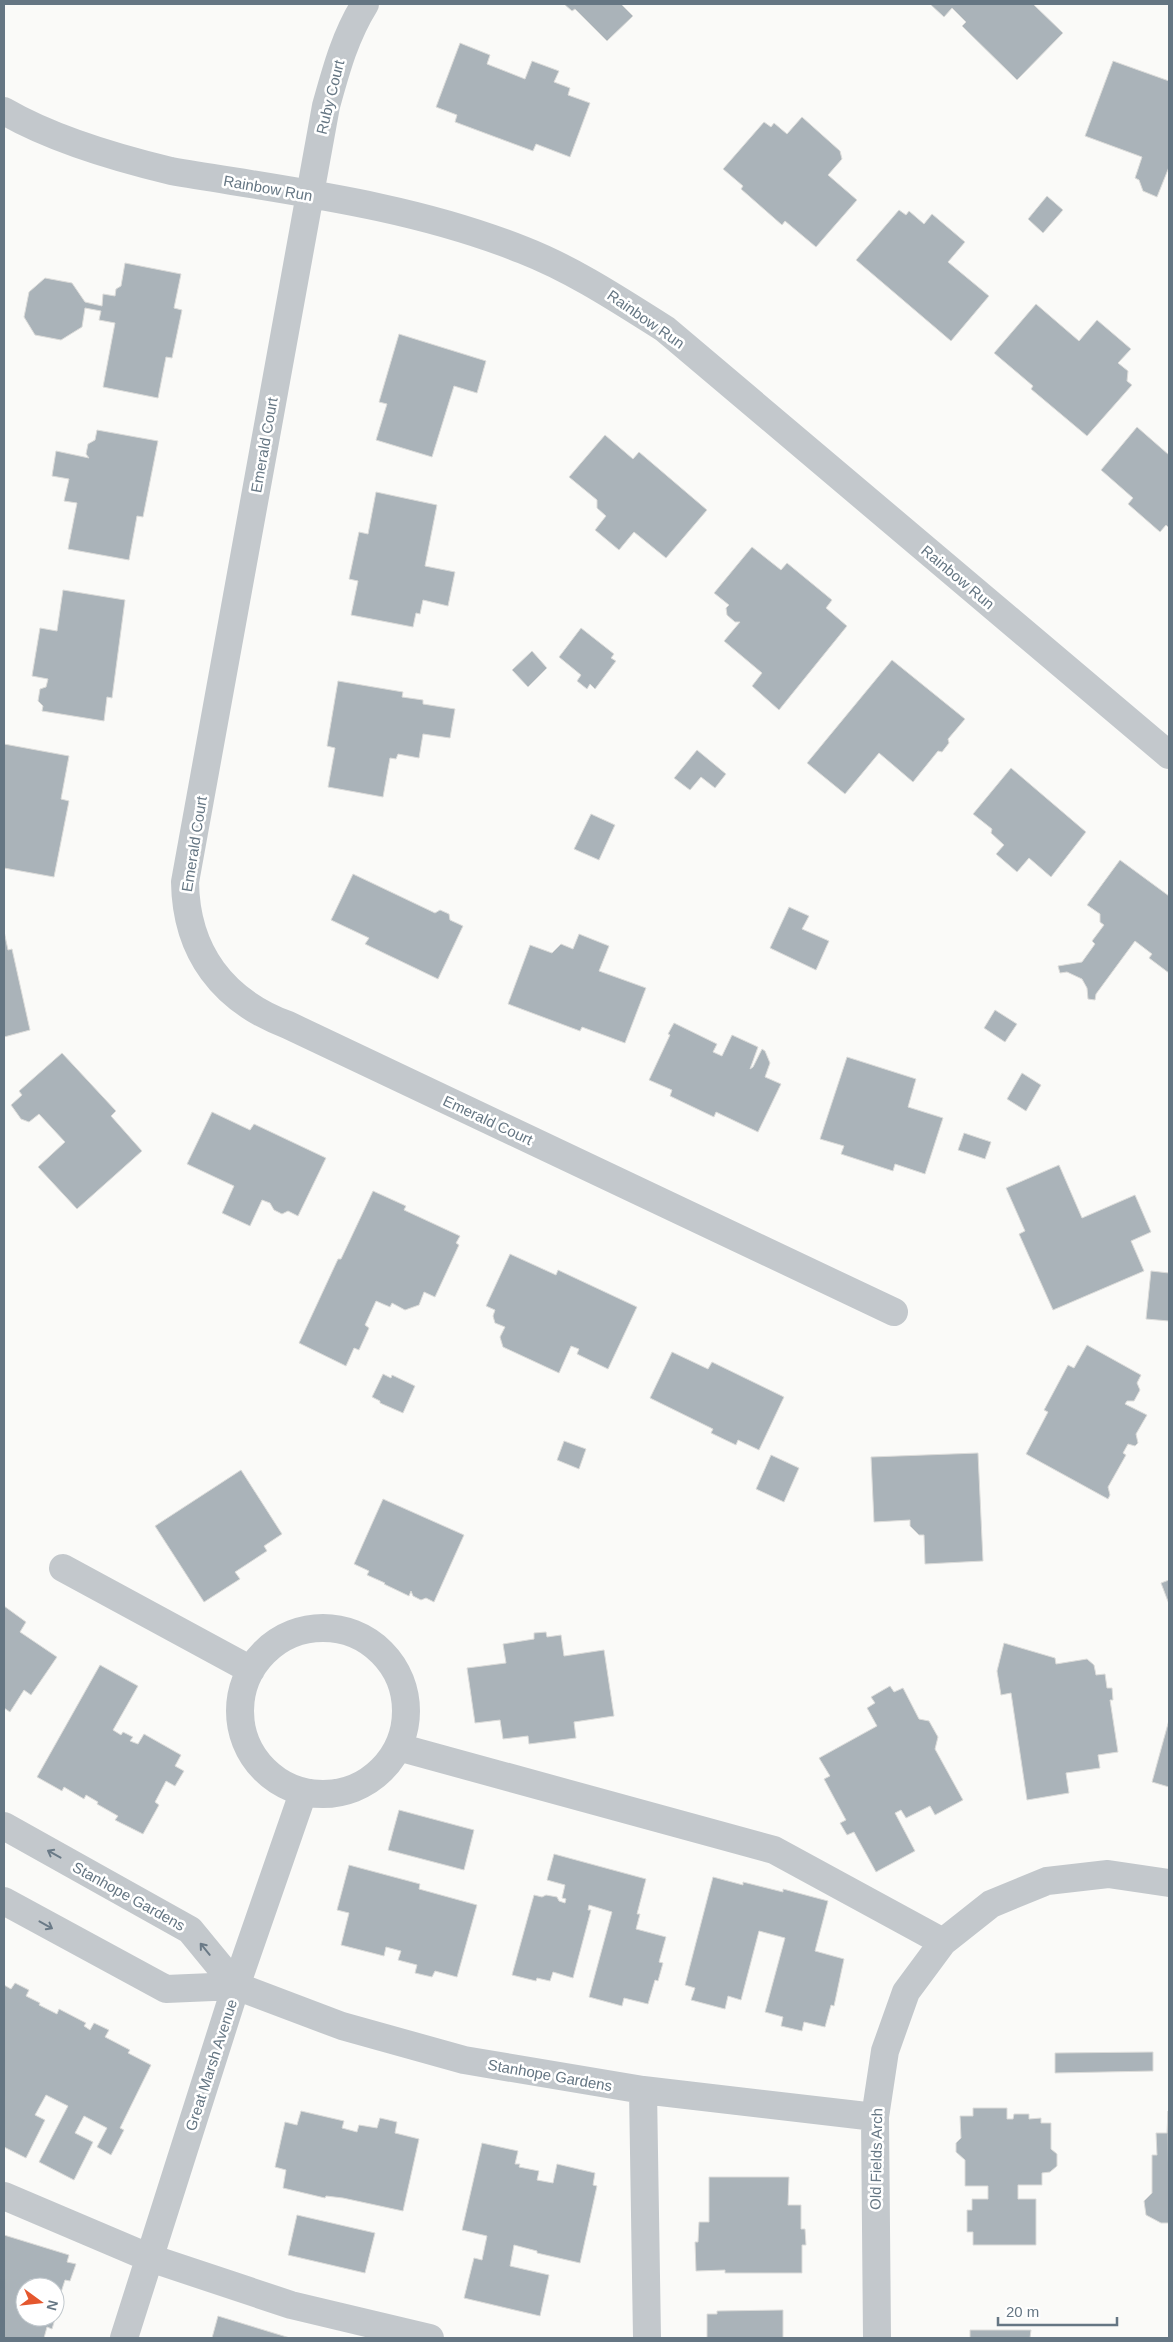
<svg xmlns="http://www.w3.org/2000/svg" width="1173" height="2342" viewBox="0 0 1173 2342" font-family="Helvetica,sans-serif">
  <rect width="100%" height="100%" fill="#fafaf8"/>
  <!-- building -->
  <path fill="#aab3b9" stroke="#dcdcda" d="M564,4H621L633,16L607,41L575,9L572,11Z
    M930,4H1033L1063,33L1017,80L962,26L966,22L952,8L944,17Z
    M460,43L490,55L487,64L525,79L532,61L559,71L554,82L570,88L568,95L590,103L570,157L536,144L533,151L455,122L457,115L436,107Z
    M1113,61L1169,81V167L1157,197L1143,191L1139,180L1135,178L1142,157L1085,136Z
    M802,117L840,151L842,159L828,175L857,200L816,247L785,221L782,225L741,189L743,186L723,169L764,122L771,127L774,123L787,134Z
    M1047,196L1063,210L1043,233L1028,219Z
    M899,210L906,215L909,211L924,224L932,214L965,242L948,262L989,296L951,341L856,260Z
    M125,263L181,274L174,308L182,310L172,358L166,357L158,398L103,387L115,323L99,320L101,311L85,308L82,327L61,340L35,335L24,317L29,292L45,278L72,283L85,302L102,306L103,294L115,296L116,289L121,286Z
    M1036,304L1079,341L1097,320L1131,349L1118,363L1128,371L1127,381L1132,385L1087,436L1031,389L1033,386L994,353Z
    M399,334L486,361L477,393L454,386L432,457L376,440L387,404L379,402Z
    M1137,427L1169,455V528L1166,525L1160,532L1128,504L1133,498L1101,470Z
    M97,430L158,441L143,517L137,516L129,560L68,549L77,503L64,501L69,479L52,476L56,451L89,458L86,454L88,444L95,440Z
    M605,435L633,459L639,452L707,510L666,558L634,532L619,550L595,530L606,516L597,508V500L569,477Z
    M376,492L437,505L425,566L455,572L448,606L423,600L420,614L416,613L413,627L351,615L358,581L349,579L359,532L368,534Z
    M752,547L781,570L787,563L832,600L826,608L847,626L779,710L752,686L762,673L724,641L740,622H735L727,615L726,608L729,605L714,593Z
    M63,590L125,600L112,698L107,697L104,721L42,711L43,706L38,701L40,689L46,687L48,679L32,676L40,628L57,631Z
    M581,628L614,654L611,658L616,661L595,689L590,684L587,689L577,681L581,675L559,657Z
    M532,651L547,668L528,687L512,670Z
    M892,660L965,719L948,739L949,743L942,752L938,751L913,782L879,753L845,794L807,763Z
    M338,681L403,692L402,697L423,700V704L455,709L450,738L423,734L419,758L398,754L396,759L390,758L383,797L328,787L335,748L327,746Z
    M4,744L69,756L61,799L69,801L54,877L4,868Z
    M697,750L726,774L715,788L701,777L690,790L674,778Z
    M1011,768L1086,832L1051,877L1029,858L1017,872L996,854L1004,845L991,833L992,829L973,814Z
    M591,814L615,825L599,860L574,849Z
    M1120,860L1169,896V973L1149,958L1152,954L1135,941L1096,994L1095,1000L1088,999L1087,988L1082,979L1067,972L1060,973L1058,966L1082,962L1095,944L1092,941L1104,925L1100,922V914L1087,905Z
    M353,874L435,913L440,910L449,914L450,920L463,926L438,979L365,944L369,938L331,920Z
    M789,907L809,916L802,929L829,941L816,970L770,948Z
    M4,931L8,950L12,949L30,1030L4,1037Z
    M579,934L609,946L599,971L646,988L625,1043L582,1027L580,1031L508,1004L530,945L552,953L561,944L573,949Z
    M995,1010L1017,1024L1005,1042L984,1028Z
    M674,1023L717,1044L713,1052L722,1056L732,1035L758,1047L750,1069L753,1067L762,1049L765,1051L770,1063L765,1077L781,1084L758,1132L716,1112L714,1117L670,1096L672,1090L649,1080L670,1035L668,1034Z
    M62,1053L116,1111L111,1116L142,1151L77,1209L38,1167L65,1142L39,1114L29,1122L21,1119L11,1105L22,1095L19,1091Z
    M847,1057L916,1079L908,1107L943,1118L925,1174L895,1164L893,1171L841,1154L844,1146L820,1139Z
    M1022,1073L1041,1085L1026,1111L1007,1099Z
    M212,1112L250,1130L254,1124L326,1158L298,1216L288,1211L282,1214L274,1210L270,1203L262,1200L250,1226L222,1213L234,1186L187,1164Z
    M964,1133L991,1142L985,1159L958,1150Z
    M1059,1165L1082,1218L1135,1195L1151,1232L1131,1241L1144,1271L1053,1310L1019,1234L1025,1231L1006,1188Z
    M373,1191L406,1206L404,1210L460,1236L456,1243L459,1245L435,1297L424,1292L419,1305L405,1310L392,1303L390,1307L376,1301L365,1325L369,1328L359,1350L354,1348L346,1366L299,1343L338,1259H341Z
    M510,1254L556,1275L558,1270L637,1307L608,1369L577,1354L579,1349L571,1346L559,1373L503,1347L500,1337L505,1327L495,1323L493,1316L495,1310L486,1306Z
    M1151,1271L1169,1273V1321L1146,1319Z
    M1087,1345L1141,1375L1137,1383L1140,1390L1134,1401H1127L1125,1404L1147,1415L1136,1434L1138,1443L1135,1446L1128,1444L1123,1453L1126,1455L1108,1487L1110,1495L1108,1499L1026,1454L1048,1412L1044,1410L1068,1365L1074,1368Z
    M672,1352L708,1369L712,1362L784,1397L759,1450L738,1440L736,1445L711,1433L713,1429L650,1398Z
    M383,1374L391,1378L392,1375L415,1386L403,1413L380,1403V1401L372,1397Z
    M564,1441L586,1449L579,1469L557,1460Z
    M978,1453L983,1561L925,1564L924,1535H919L910,1526V1520L874,1522L871,1457Z
    M771,1455L799,1468L784,1502L756,1489Z
    M241,1470L282,1534L264,1546L267,1551L235,1572L240,1579L204,1602L155,1526Z
    M383,1499L464,1535L434,1602L426,1598L421,1600L413,1596L411,1591L409,1596L384,1584L385,1583L367,1575L369,1571L354,1564Z
    M1169,1580V1604L1161,1583Z
    M4,1606L26,1622L20,1632L57,1657L31,1695L24,1690L10,1712L4,1708Z
    M546,1632L547,1637L561,1635L564,1656L604,1650L614,1716L574,1722L576,1738L529,1744L528,1736L503,1739L500,1720L475,1723L467,1668L506,1663L503,1644L534,1639V1633Z
    M1004,1643L1055,1658L1056,1664L1087,1659L1094,1665L1096,1675L1105,1674L1107,1688H1112L1113,1700H1110L1118,1752L1098,1755L1100,1768L1066,1773L1069,1793L1027,1800L1011,1693L1001,1695L997,1671Z
    M100,1665L138,1686L113,1730L121,1735L123,1732L133,1737L130,1741L138,1744L144,1734L181,1755L175,1766L184,1771L175,1786L166,1781L155,1802L159,1805L143,1834L115,1820L118,1816L97,1804L98,1802L86,1795L84,1799L64,1787L62,1791L37,1777Z
    M890,1686L894,1692L903,1688L919,1719L929,1721L938,1737L935,1749L963,1800L935,1815L930,1806L906,1818L901,1810L895,1813L915,1851L876,1872L854,1832L847,1835L840,1823L846,1820L824,1779L830,1776L819,1758L877,1726L867,1708L875,1703L871,1697Z
    M1169,1720V1787L1152,1782Z
    M399,1810L474,1830L464,1870L388,1850Z
    M554,1854L646,1879L637,1914H640L636,1929L666,1937L659,1962L663,1963L658,1981L655,1980L648,2004L624,1998L622,2006L589,1997L612,1912L589,1905L588,1910H591L573,1978L553,1972L550,1981L537,1978L536,1981L512,1975L534,1895L542,1897L546,1895L557,1897L559,1901L565,1903L566,1899L562,1898L565,1885L547,1880Z
    M349,1865L420,1884L419,1889L477,1905L457,1977L435,1971L432,1977L415,1973L417,1965L398,1960L401,1951L386,1947L384,1956L341,1945L349,1913L337,1910Z
    M713,1877L743,1885V1882L783,1892V1889L828,1901L815,1951L844,1959L834,2006L831,2005L825,2027L804,2022L802,2031L781,2026L783,2017L765,2012L785,1938L759,1931L741,2000L728,1996L725,2009L691,2000L695,1988L685,1985Z
    M15,1983L29,1990L26,1996L40,2003L39,2005L57,2014L59,2009L86,2023L84,2026L90,2030L94,2023L109,2030L105,2037L130,2050L128,2053L151,2065L120,2128L124,2130L111,2155L97,2147L107,2128L84,2116L75,2133L93,2142L74,2180L39,2162L68,2106L46,2095L35,2115L45,2120L26,2158L4,2147V1985L11,1989Z
    M1153,2052V2071L1055,2073V2053Z
    M973,2108H1007V2119H1013L1014,2114H1029V2119L1041,2118V2123H1051V2149L1057,2154V2166L1050,2172L1042,2173V2185H1018V2199H1036V2245H973V2232H967V2210H972V2199H988V2186H965V2160L956,2152V2143L961,2138L960,2116H973Z
    M301,2111L344,2121L342,2128L357,2132L359,2125L377,2128L380,2118L397,2122L395,2133L419,2139L403,2211L343,2198L326,2196L325,2198L283,2188L286,2170L275,2167L285,2122L297,2125Z
    M1168,2111L1169,2223H1161L1146,2215L1144,2201L1152,2193V2155H1157L1156,2133H1167Z
    M482,2143L518,2151L515,2164H520L519,2167L539,2171L537,2180L553,2183L557,2164L595,2173L593,2185L597,2186L580,2263L537,2253V2251L514,2245L510,2266L549,2275L540,2316L464,2298L474,2258L482,2260L487,2236L462,2230Z
    M709,2177H789L788,2205H801V2229H805L806,2245H802V2273H725V2270L696,2271L695,2242H698L699,2222H709Z
    M297,2215L375,2233L365,2273L288,2255Z
    M4,2235L69,2255L67,2262L76,2264L70,2281L65,2280L55,2311V2287H25V2317H55V2311L57,2312L52,2329L47,2327L44,2338H4Z
    M783,2310V2338H792H707V2314H717V2311Z
    M218,2316L290,2338H212Z
    M970,2330H1031L1030,2338H970Z"/>
  <g fill="none" stroke-linecap="round" stroke-linejoin="round">
    <!-- minor -->
    <path stroke="#c3c8cc" stroke-width="28" d="M365,4C345,36 336,70 326,106L185,882C186,952 223,1001 288,1025L894,1312
      M4,111C52,139 117,158 171,171C289,191 411,205 523,250C574,270 619,300 665,329L1169,755
      M63,1568L251,1670
      M240 1711a83 83 0 1 1 166 0a83 83 0 1 1-166 0Z
      M398,1747L774,1850L943,1942
      M4,1826L190,1930L236,1986
      M4,1901L166,1989L236,1986L342,2026L464,2060L643,2090L875,2117
      M643,2090L647,2338
      M4,2196L150,2258L291,2305L430,2338
      M124,2338L236,1986L303,1793
      M877,2338L875,2117L885,2051L906,1992L943,1942L991,1904L1047,1881L1108,1874L1169,1883"/>
  </g>
  <!-- one-way arrows -->
  <defs><path id="oneway-shaft" d="M-6 0H5M1.5-3L5.5 0L1.5 3" fill="none" stroke-width="1.6" stroke-linecap="round" stroke-linejoin="round" transform="scale(1.25)"/></defs>
  <g stroke="#6a7a87">
    <use href="#oneway-shaft" transform="translate(54 1854) rotate(-151)"/>
    <use href="#oneway-shaft" transform="translate(46 1925) rotate(29)"/>
    <use href="#oneway-shaft" transform="translate(205 1949) rotate(-129)"/>
  </g>
  <g text-anchor="middle" dominant-baseline="central" stroke-width="5" stroke-linejoin="round" paint-order="stroke">
    <!-- street labels -->
    <g font-size="15" fill="#657683" stroke="#fff">
      <text transform="translate(330 97) rotate(-76)">Ruby Court</text>
      <text transform="translate(268 188) rotate(10)">Rainbow Run</text>
      <text transform="translate(646 319) rotate(35)">Rainbow Run</text>
      <text transform="translate(264 445) rotate(-80)">Emerald Court</text>
      <text transform="translate(958 577) rotate(40)">Rainbow Run</text>
      <text transform="translate(194 844) rotate(-81)">Emerald Court</text>
      <text transform="translate(488 1120) rotate(25)">Emerald Court</text>
      <text transform="translate(129 1896) rotate(29)">Stanhope Gardens</text>
      <text transform="translate(211 2065) rotate(-72)">Great Marsh Avenue</text>
      <text transform="translate(550 2075) rotate(10)">Stanhope Gardens</text>
      <text transform="translate(876 2159) rotate(-89)">Old Fields Arch</text>
    </g>
  </g>
  <!-- border -->
  <rect width="1173" height="2342" fill="none" stroke="#657683" stroke-width="10"/>
  <!-- north arrow -->
  <g transform="translate(40 2302) rotate(105)"><circle r="24" fill="#ffffff" stroke="#c1c8cd"/>
  <path d="M0-4L9 19L0 12L-9 19Z" fill="#e4572e"/>
  <text y="-8" font-size="14" font-weight="bold" text-anchor="middle" fill="#657683">N</text>
  </g>
  <!-- scale -->
  <path d="M998 2317v8h119v-8" fill="none" stroke="#657683" stroke-width="2.5"/>
  <text x="1006" y="2317" font-size="15" fill="#657683" stroke="#ffffff" stroke-width="4" paint-order="stroke">20 m</text>
</svg>
